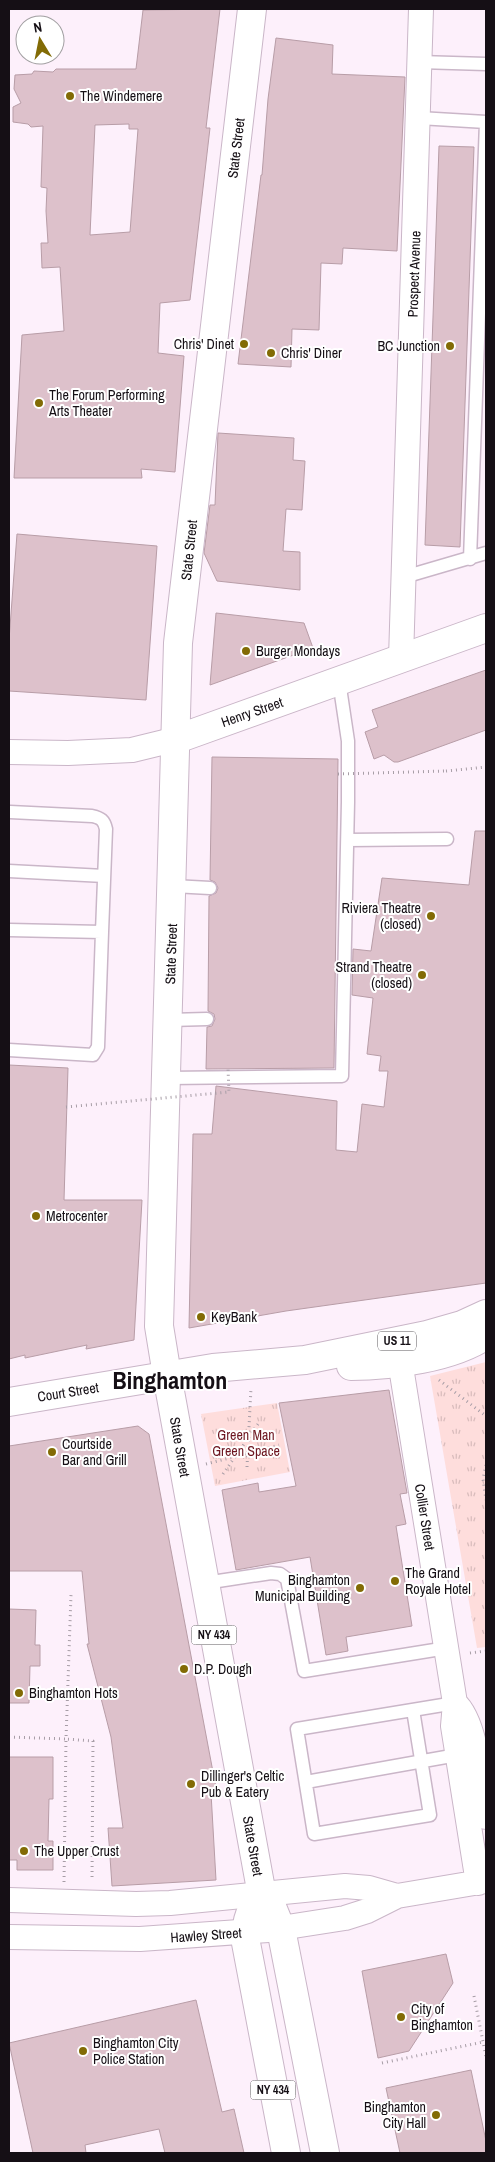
<svg xmlns="http://www.w3.org/2000/svg" width="495" height="2162" viewBox="0 0 495 2162" font-family="'Archivo Narrow',sans-serif">
  <defs>
    <pattern id="grass-tufts" width="24" height="20" patternUnits="userSpaceOnUse" patternTransform="scale(1.25)"><rect width="24" height="20" fill="#fedddc"/><path d="M3 7l-1-3M5 7V3M7 7l1-3M15 17l-1-3M17 17v-4M19 17l1-3" fill="none" stroke="#d9bcbc"/></pattern>
  </defs>
  <rect width="100%" height="100%" fill="#fdf0fb"/>
  <!-- grass -->
  <path fill="url(#grass-tufts)" d="M486,1362V1647L477,1648L430,1376Z
    M277,1403L290,1472L215,1486L201,1414Z"/>
  <!-- building -->
  <path fill="#ddc1cb" stroke="#b89da7" fill-rule="evenodd" d="M220,9L206,128H210L190,300L160,303L158,353L184,356L175,472L141,469L142,478H14L22,335L64,331L60,267L42,268L41,243H48L46,211L47,188L41,187L43,126L31,127L28,124L13,122V107L21,103L14,89L15,75L32,74L34,71L53,72L56,69H136L143,10ZM129,124V129H138L130,232L90,235L95,125Z
    M276,38L333,45L332,74L405,77L397,251L343,248L342,264L321,263L319,330L292,329L291,367L238,364L261,175H262L268,99Z
    M439,146L474,147L460,547L425,545Z
    M218,433L294,438L293,460L305,461L302,510L286,509L283,551L300,552V590L217,581L204,553L210,505H215Z
    M17,534L157,546L146,700L9,691V640Z
    M216,613L304,623L313,648L210,685Z
    M486,670V730L398,762H394L384,755L374,759L365,732L378,727L372,710Z
    M212,757L338,759L334,1068L206,1069L207,1027L212,1026L215,1019L214,1014L208,1011L209,896L216,893L218,888L215,882L210,880Z
    M475,831H486V1283L286,1311L189,1328L193,1134H212L216,1086L337,1101L336,1150L357,1152L362,1104L384,1107L388,1071H379L381,1056L367,1054L373,998L352,995L353,949L371,951L382,878L469,885Z
    M9,1065L68,1068L64,1200H142L134,1340L86,1349L87,1345L25,1358V1355L9,1359Z
    M389,1390L407,1493L400,1494L406,1524L396,1526L412,1626L346,1637L348,1651L326,1655L310,1557L236,1570L222,1490L258,1483L259,1492L296,1486L279,1403Z
    M138,1426L149,1434L217,1793H211L216,1880L112,1886L108,1828H123L111,1737L87,1644H89L82,1571H9V1446Z
    M9,1609L36,1610L35,1645H40V1666H30L29,1703H9Z
    M9,1757H53V1799H49L48,1841H53V1870H17V1860H9Z
    M446,1954L453,1983L409,2051L378,2058L362,1971Z
    M196,2000L222,2112L234,2109L244,2153H165L159,2129L85,2145L86,2153H33L9,2043Z
    M471,2070L486,2141V2153H400L386,2088Z"/>
  <g fill="none" stroke-linecap="round" stroke-linejoin="round">
    <defs>
      <path id="service" d="M419,62L486,64
        M419,118L486,122
        M470,559L486,122
        M404,577L486,553
        M10,812L92,816C101,818 104,820 106,829L102,932
        M348,840L447,839
        M9,871L104,876
        M173,886L210,888
        M9,930L102,932L98,1047L93,1055L9,1050
        M169,1020L207,1019
        M167,1078L342,1076L348,802V741L339,681
        M205,1583L271,1573L280,1574L287,1579L304,1671L447,1648
        M413,1710L430,1815L314,1834L297,1729L455,1703
        M306,1782L457,1755"/>
      <path id="minor" d="M401,659L421,9
        M9,752L68,753L132,750L177,739
        M400,1361L455,1703L453,1726L478,1883
        M455,1703C477,1722 481,1788 486,1817
        M9,1900L136,1904L170,1903L345,1886L369,1888L397,1896
        M9,1937L140,1939L268,1930L345,1918L367,1911L397,1896L486,1881"/>
      <path id="tertiary" d="M177,739L486,628
        M167,1375L159,1326L178,643L252,9"/>
      <path id="primary" d="M351,1366C391,1366 453,1358 486,1335
        M167,1375L262,1895L272,1907L281,1929L325,2153
        M9,1402L213,1368L305,1360L427,1335L462,1325L486,1314
        M262,1895C249,1909 245,1924 246,1943L286,2153"/>
    </defs>
    <!-- service casing -->
    <use href="#service" stroke="#cab6c8" stroke-width="15"/>
    <!-- minor casing -->
    <use href="#minor" stroke="#cab6c8" stroke-width="26"/>
    <!-- tertiary casing -->
    <use href="#tertiary" stroke="#cab6c8" stroke-width="30"/>
    <!-- primary casing -->
    <use href="#primary" stroke="#cab6c8" stroke-width="30"/>
    <!-- path -->
    <path stroke="#a79da6" stroke-width="3" stroke-dasharray="1 4" stroke-linecap="butt" d="M446,771L486,767
      M439,1380L486,1416
      M206,1464L279,1445
      M486,1465L483,1479L486,1500
      M247,1467L251,1388
      M223,1474L258,1424
      M470,1653L486,1651
      M9,1737L66,1739L71,1595
      M64,1882L66,1739L93,1741L92,1880
      M474,1996L486,2057
      M382,2063L483,2042"/>
    <!-- service -->
    <use href="#service" stroke="#fff" stroke-width="12"/>
    <!-- minor -->
    <use href="#minor" stroke="#fff" stroke-width="24"/>
    <!-- tertiary -->
    <use href="#tertiary" stroke="#fff" stroke-width="28"/>
    <!-- primary -->
    <use href="#primary" stroke="#fff" stroke-width="28"/>
    <!-- path-bridge -->
    <path stroke="#a79da6" stroke-width="3" stroke-dasharray="1 4" stroke-linecap="butt" d="M338,774L446,771
      M66,1107L229,1092L228,1069"/>
  </g>
  <!-- markers -->
  <g fill="#826b05" stroke="#fff" stroke-width="2">
    <circle cx="70" cy="96" r="5"/>
    <circle cx="244" cy="344" r="5"/>
    <circle cx="450" cy="346" r="5"/>
    <circle cx="271" cy="353" r="5"/>
    <circle cx="39" cy="403" r="5"/>
    <circle cx="246" cy="651" r="5"/>
    <circle cx="431" cy="916" r="5"/>
    <circle cx="422" cy="975" r="5"/>
    <circle cx="36" cy="1216" r="5"/>
    <circle cx="201" cy="1317" r="5"/>
    <circle cx="52" cy="1452" r="5"/>
    <circle cx="395" cy="1581" r="5"/>
    <circle cx="360" cy="1588" r="5"/>
    <circle cx="184" cy="1669" r="5"/>
    <circle cx="19" cy="1693" r="5"/>
    <circle cx="191" cy="1784" r="5"/>
    <circle cx="24" cy="1851" r="5"/>
    <circle cx="401" cy="2017" r="5"/>
    <circle cx="83" cy="2051" r="5"/>
    <circle cx="436" cy="2115" r="5"/>
  </g>
  <g text-anchor="middle" dominant-baseline="central" stroke-width="4" stroke-linejoin="round" paint-order="stroke">
    <!-- shield labels -->
    <g fill="#fff" stroke="#5b575b" stroke-width="1">
      <rect x="378" y="1331.5" width="38" height="19" rx="4"/>
      <rect x="191.5" y="1625.5" width="45" height="19" rx="4"/>
      <rect x="250.5" y="2080.5" width="45" height="19" rx="4"/>
    </g>
    <g font-size="12" font-weight="bold" fill="#150f15">
      <text x="397" y="1341">US 11</text>
      <text x="214" y="1635">NY 434</text>
      <text x="273" y="2090">NY 434</text>
    </g>
    <!-- poi labels -->
    <g font-size="14" fill="#150f15" stroke="#fff" text-anchor="start">
      <text x="80" y="96">The Windemere</text>
      <text x="234" y="344" text-anchor="end">Chris' Dinet</text>
      <text x="440" y="346" text-anchor="end">BC Junction</text>
      <text x="281" y="353">Chris' Diner</text>
      <text x="49" y="395">The Forum Performing<tspan x="49" dy="16">Arts Theater</tspan></text>
      <text x="256" y="651">Burger Mondays</text>
      <text x="421" y="908" text-anchor="end">Riviera Theatre<tspan x="421" dy="16">(closed)</tspan></text>
      <text x="412" y="967" text-anchor="end">Strand Theatre<tspan x="412" dy="16">(closed)</tspan></text>
      <text x="46" y="1216">Metrocenter</text>
      <text x="211" y="1317">KeyBank</text>
      <text x="62" y="1444">Courtside<tspan x="62" dy="16">Bar and Grill</tspan></text>
      <text x="405" y="1573">The Grand<tspan x="405" dy="16">Royale Hotel</tspan></text>
      <text x="350" y="1580" text-anchor="end">Binghamton<tspan x="350" dy="16">Municipal Building</tspan></text>
      <text x="194" y="1669">D.P. Dough</text>
      <text x="29" y="1693">Binghamton Hots</text>
      <text x="201" y="1776">Dillinger's Celtic<tspan x="201" dy="16">Pub &amp; Eatery</tspan></text>
      <text x="34" y="1851">The Upper Crust</text>
      <text x="411" y="2009">City of<tspan x="411" dy="16">Binghamton</tspan></text>
      <text x="93" y="2043">Binghamton City<tspan x="93" dy="16">Police Station</tspan></text>
      <text x="426" y="2107" text-anchor="end">Binghamton<tspan x="426" dy="16">City Hall</tspan></text>
    </g>
    <!-- street labels -->
    <g font-size="14" fill="#150f15" stroke="#fff">
      <text transform="translate(236 148) rotate(-83)">State Street</text>
      <text transform="translate(414 274) rotate(-88)">Prospect Avenue</text>
      <text transform="translate(189 550) rotate(-84)">State Street</text>
      <text transform="translate(252 712) rotate(-19)">Henry Street</text>
      <text transform="translate(171 954) rotate(-88)">State Street</text>
      <text transform="translate(68 1392) rotate(-9)">Court Street</text>
      <text transform="translate(180 1447) rotate(80)">State Street</text>
      <text transform="translate(425 1517) rotate(81)">Collier Street</text>
      <text transform="translate(253 1846) rotate(80)">State Street</text>
      <text transform="translate(206 1935) rotate(-4)">Hawley Street</text>
    </g>
    <!-- park labels -->
    <g font-size="14" fill="#6d1620" stroke="#fff">
      <text x="246" y="1435">Green Man<tspan x="246" dy="16">Green Space</tspan></text>
    </g>
    <!-- town labels -->
    <g font-size="24" font-weight="bold" fill="#150f15" stroke="#fff">
      <text x="170" y="1380">Binghamton</text>
    </g>
  </g>
  <!-- border -->
  <rect width="495" height="2162" fill="none" stroke="#150f15" stroke-width="20"/>
  <!-- north arrow -->
  <g transform="translate(40 40) rotate(350)"><circle r="24" fill="#ffffff" stroke="#a19fa1"/>
  <path d="M0-4L9 19L0 12L-9 19Z" fill="#826b05"/>
  <text y="-8" font-size="14" font-weight="bold" text-anchor="middle" fill="#150f15">N</text>
  </g>
</svg>
